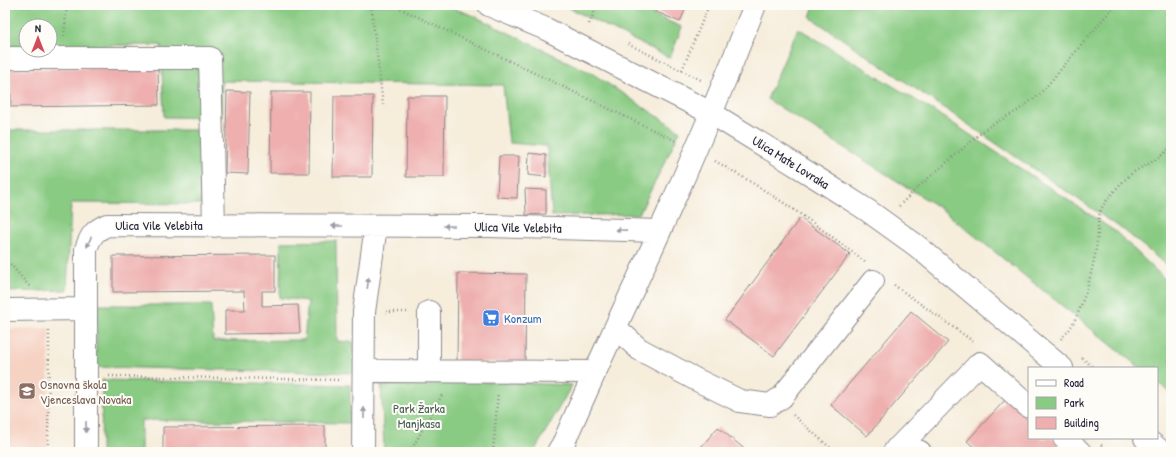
<svg xmlns="http://www.w3.org/2000/svg" width="1176" height="457" viewBox="0 0 1176 457" font-family="'Patrick Hand',sans-serif">
  <rect width="100%" height="100%" fill="#fdfcf7"/>
  <filter id="ink" filterUnits="userSpaceOnUse"><feTurbulence type="fractalNoise" baseFrequency=".025" numOctaves="2"/><feDisplacementMap in="SourceGraphic" scale="8" xChannelSelector="R" yChannelSelector="G"/><feConvolveMatrix kernelMatrix="1 2 1 2 8 2 1 2 1" color-interpolation-filters="sRGB"/></filter>
  <filter id="wash" filterUnits="userSpaceOnUse"><feTurbulence type="fractalNoise" baseFrequency=".012" numOctaves="4" result="noise"/><feDisplacementMap in="SourceGraphic" scale="16" xChannelSelector="R" yChannelSelector="G"/><feGaussianBlur stdDeviation="0.9" result="paint"/><feColorMatrix in="noise" values="0 0 0 0 0 0 0 0 0 0 0 0 0 0 0 0 0 1.4 0 .05"/><feComposite in="paint" operator="in"/></filter>
  <g filter="url(#wash)">
    <rect width="100%" height="100%" fill="#f6eddb"/>
    <!-- built -->
    <path fill="#f6d2c3" d="M49,328L48,452H5V329Z"/>
    <!-- green -->
    <path fill="#89cb83" stroke="#56765f" d="M5,5H444L472,15L593,74L680,131L639,214L552,216L547,146L509,143L503,85L222,81L221,118L164,117L161,45L50,46V26H26V46H5Z
      M563,5H630L682,27L670,58Z
      M814,5H1171V269L1125,231L810,17Z
      M798,28L945,118L1116,232L1171,285V393L1157,382V368H1140L940,208L767,99Z
      M5,79L6,130H201L202,204L71,203L67,290L5,292Z
      M336,241L337,341L353,342L356,373L95,367L98,305H211L213,341L304,340L308,301L280,298L281,242Z
      M381,378L572,385L534,452H384Z
      M102,380L350,385V423L141,420V452H101Z"/>
    <g id="blocks">
      <!-- building -->
      <path fill="#eeafae" d="M640,5H687L680,22Z
        M158,67L159,105L11,107L10,69Z
        M227,91L250,92L248,174L225,173Z
        M271,92H310L309,173H270Z
        M334,96H373L372,177H333Z
        M407,96H445L444,177H406Z
        M529,153L546,155V177L528,175Z
        M499,156H519L517,198L497,197Z
        M525,189L546,190V214L526,215Z
        M800,218L850,254L774,356L725,320Z
        M275,255V291H262V306L298,305L300,333L225,334V310H245L244,291L113,292V256Z
        M458,273L526,274L525,362H457Z
        M911,311L948,342L867,436L831,405Z
        M1007,398L1029,418V438H1051L1067,452H979L967,441Z
        M325,426V452H163V427Z
        M718,427L748,452H697Z"/>
    </g>
  </g>
  <g filter="url(#ink)">
    <use href="#blocks" fill-opacity="0" stroke="#8c888b" stroke-width="1"/>
    <g fill="none" stroke-linecap="round" stroke-linejoin="round">
      <defs>
        <path id="minor" d="M489,5L546,29L711,113L820,180L867,210L917,246L1062,368
          M11,58H210L214,226
          M5,310L86,309
          M429,312V371
          M616,328L639,349L695,379L740,401L770,405L782,397L873,281
          M375,371L594,372
          M1064,438L1080,452
          M1145,438L1162,452
          M896,449L910,448L920,452
          M86,452V249C91,235 94,231 107,225L489,226L660,231
          M363,452L364,312L376,226
          M558,452L564,442C594,372 627,303 659,233C693,158 725,82 755,5
          M894,452L980,363L1029,407"/>
      </defs>
      <!-- minor casing -->
      <use href="#minor" stroke="#8c888b" stroke-width="24"/>
      <!-- path -->
      <path stroke="#8c888b" stroke-width="2.5" stroke-dasharray="1 3" stroke-linecap="butt" d="M371,5L383,105
        M393,5L676,141
        M589,24L597,5
        M64,36L67,5
        M628,44L701,80
        M682,70L709,5
        M715,161C767,190 817,224 865,262
        M899,206L918,187L988,127L1017,111L1040,94L1115,5
        M5,258L30,287
        M894,285L974,342
        M386,312H407
        M1061,339C1064,335 1069,331 1071,327C1085,302 1093,270 1097,242C1099,231 1096,217 1103,206C1109,196 1124,179 1134,172C1148,163 1160,160 1171,146
        M1082,358L1094,368
        M109,376L342,380
        M793,415L835,452
        M1101,445L1110,452
        M48,452L49,331
        M410,452L443,393
        M493,452L498,393"/>
      <!-- minor -->
      <use href="#minor" stroke="#fff" stroke-width="22"/>
    </g>
    <!-- one-way arrows -->
    <defs><path id="oneway-solid" d="M-6-.8H1V-3.2L6.5 0L1 3.2V.8H-6Z"/></defs>
    <g fill="#9c9ca7">
      <use href="#oneway-solid" transform="translate(337 226) rotate(-180)"/>
      <use href="#oneway-solid" transform="translate(449 226) rotate(180)"/>
      <use href="#oneway-solid" transform="translate(621 230) rotate(-178)"/>
      <use href="#oneway-solid" transform="translate(89 242) rotate(113)"/>
      <use href="#oneway-solid" transform="translate(368 283) rotate(-82)"/>
      <use href="#oneway-solid" transform="translate(364 413) rotate(-90)"/>
      <use href="#oneway-solid" transform="translate(86 427) rotate(90)"/>
    </g>
  </g>
  <!-- icons -->
  <defs>
    <symbol id="supermarket-square" viewBox="-11 -11 22 22"><rect x="-9" y="-9" width="18" height="18" rx="4" fill="#3f7fe0" stroke="#fdfcf7"/><path d="M-6-5.5h2.5l.6 2H6L4.5 2H-2.5L-4.4-4H-6ZM-1.5 3.2a1.3 1.3 0 1 0 .1 0ZM3 3.2a1.3 1.3 0 1 0 .1 0Z" fill="#fff"/></symbol>
    <symbol id="school-square" viewBox="-11 -11 22 22"><rect x="-9" y="-9" width="18" height="18" rx="4" fill="#8d6e63" stroke="#fdfcf7"/><path d="M0-5L7-2L0 1L-7-2ZM-4 1L0 2.5L4 1V4Q0 6-4 4Z" fill="#fff"/></symbol>
  </defs>
  <g fill-rule="evenodd">
    <use href="#supermarket-square" x="481" y="308" width="20" height="20"/>
    <use href="#school-square" x="17" y="381" width="20" height="20"/>
  </g>
  <g text-anchor="middle" dominant-baseline="central" stroke-width="4" stroke-linejoin="round" paint-order="stroke">
    <!-- street labels -->
    <g font-size="13" fill="#22223b" stroke="#fdfcf7">
      <text transform="translate(791 162) rotate(32)">Ulica Mate Lovraka</text>
      <text x="159" y="225">Ulica Vile Velebita</text>
      <text transform="translate(518 227) rotate(1)">Ulica Vile Velebita</text>
    </g>
    <!-- shop labels -->
    <g font-size="13" fill="#366cbe" stroke="#fdfcf7" text-anchor="start">
      <text x="504" y="318">Konzum</text>
    </g>
    <!-- education labels -->
    <g font-size="13" fill="#785e54" stroke="#fdfcf7" text-anchor="start">
      <text x="40" y="384">Osnovna škola<tspan x="40" dy="15">Vjenceslava Novaka</tspan></text>
    </g>
    <!-- park labels -->
    <g font-size="13" fill="#465d54" stroke="#fdfcf7">
      <text x="419" y="408">Park Žarka<tspan x="419" dy="15">Manjkasa</tspan></text>
    </g>
  </g>
  <!-- margin -->
  <rect width="1176" height="457" fill="none" stroke="#fdfcf7" stroke-width="20"/>
  <!-- legend -->
  <rect x="1028" y="367" width="130" height="72" fill="#fdfcf7" stroke="#a5a5ac"/>
  <rect x="1036" y="380" width="20" height="6" fill="#ffffff" stroke="#a5a5ac"/>
  <text x="1064" y="387" font-size="12" fill="#22223b">Road</text>
  <rect x="1036" y="397" width="20" height="12" fill="#89cb83" stroke="#a5a5ac"/>
  <text x="1064" y="407" font-size="12" fill="#22223b">Park</text>
  <rect x="1036" y="417" width="20" height="12" fill="#eeafae" stroke="#a5a5ac"/>
  <text x="1064" y="427" font-size="12" fill="#22223b">Building</text>
  <!-- north arrow -->
  <g transform="translate(38 38)"><circle r="19" fill="#fdfcf7" stroke="#a5a5ac"/>
  <path d="M0-3L7 15L0 10L-7 15Z" fill="#d1495b"/>
  <text y="-6" font-size="11" font-weight="bold" text-anchor="middle" fill="#22223b">N</text>
  </g>
</svg>
